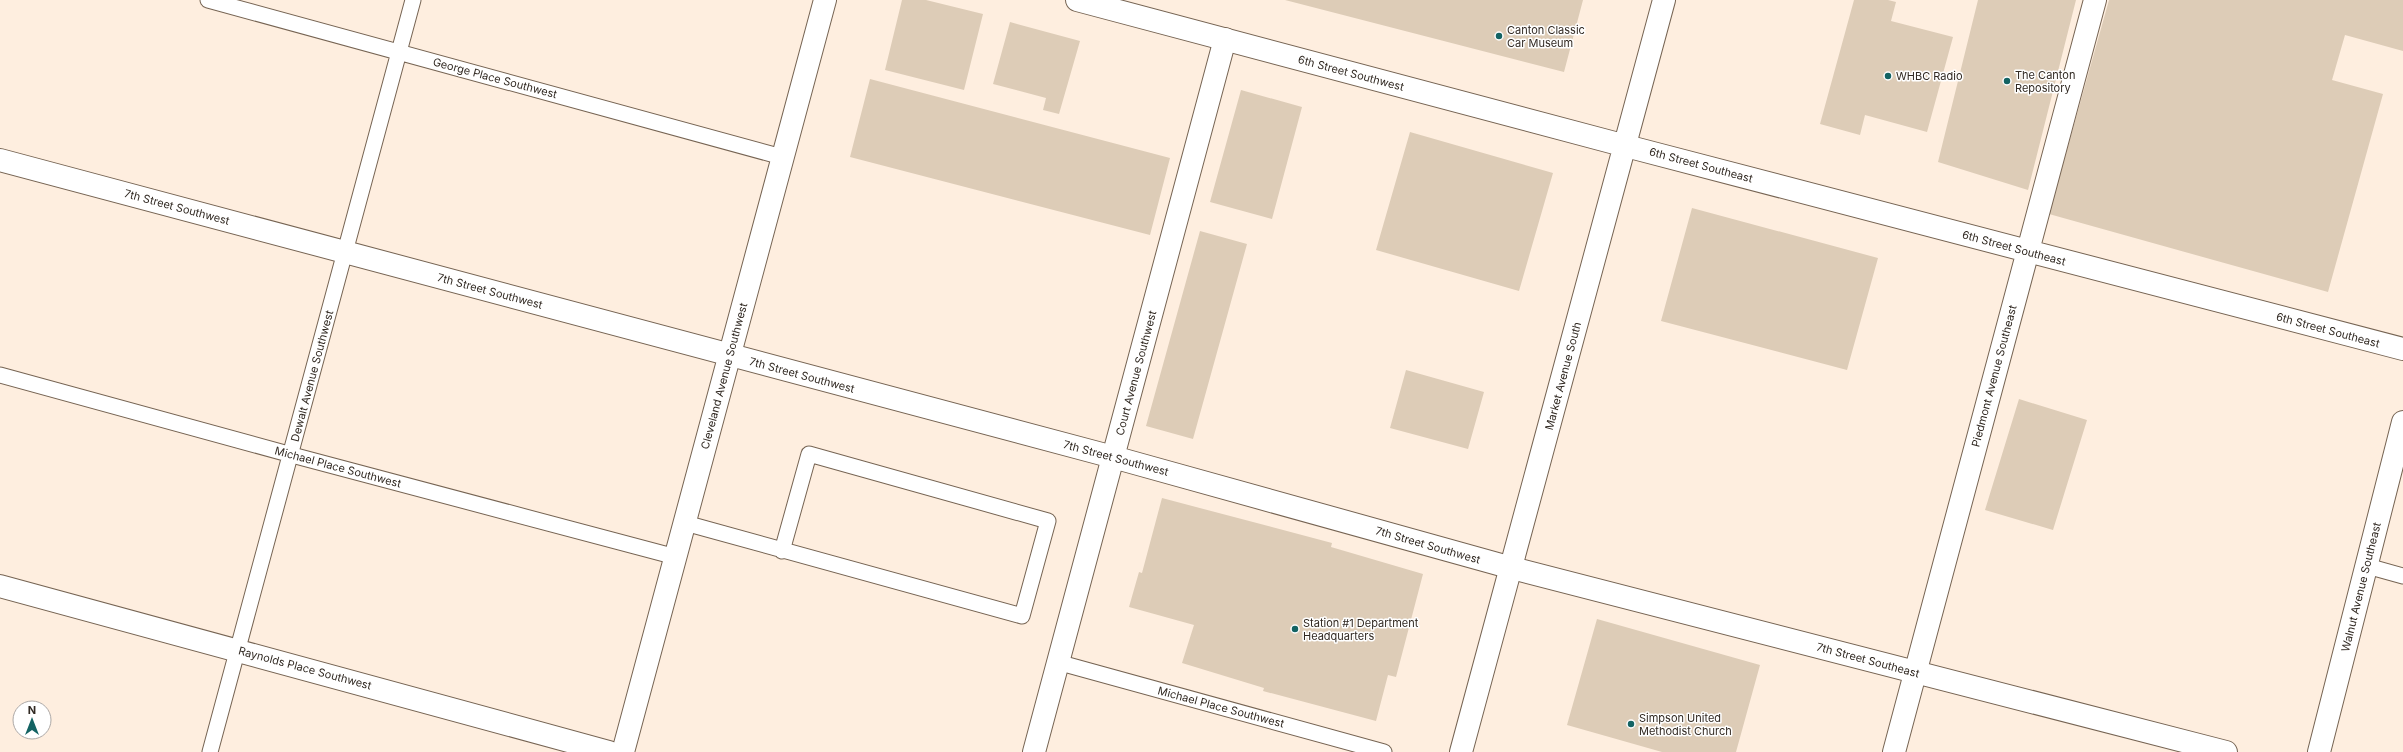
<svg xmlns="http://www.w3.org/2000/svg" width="2403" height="752" viewBox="0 0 2403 752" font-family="Inter,sans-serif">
  <rect width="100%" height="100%" fill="#feeedf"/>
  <!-- building -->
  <path fill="#ddccb7" d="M902,0H926L983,14L964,90L885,70Z
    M1285,0H1583L1564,72Z
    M1854,0H1888L1896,2L1891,21L1953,37L1927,132L1865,115L1860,135L1820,124Z
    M1978,0H2076L2028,190L1938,162Z
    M2109,0H2403V51L2345,35L2332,80L2383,94L2328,292L2049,214Z
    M1010,22L1080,41L1059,114L1043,110L1046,98L993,84Z
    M870,79L1170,158L1150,235L850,157Z
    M1241,90L1302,107L1272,219L1210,202Z
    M1410,132L1553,173L1519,291L1376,250Z
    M1692,208L1878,258L1847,370L1661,321Z
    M1200,231L1247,244L1193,439L1146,426Z
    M1406,370L1484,392L1468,449L1390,428Z
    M2019,399L2087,420L2053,530L1985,510Z
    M1162,498L1332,543L1331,547L1423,574L1396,677L1388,675L1376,721L1263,691L1264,688L1182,663L1194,625L1129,607L1139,572L1142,573Z
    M1597,619L1760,665L1736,752H1662L1567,725Z"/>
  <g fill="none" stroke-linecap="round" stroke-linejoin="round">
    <defs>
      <path id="lane" d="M208,0L782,157
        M0,375L292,455L676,557
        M685,523L1022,616L1048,521L809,454L782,551
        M2367,566L2403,576
        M1057,662L1384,752
        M210,752L413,0"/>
      <path id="street" d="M1626,146L2403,349
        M0,160L1113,457L1512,568L2226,752
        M0,586L609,752
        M1034,752L1225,39
        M1894,752L2095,0
        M2319,752L2403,422"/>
      <path id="secondary" d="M1077,0L1626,146
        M623,752L825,0
        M1461,752L1664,0"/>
    </defs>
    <!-- lane casing -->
    <use href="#lane" stroke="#766453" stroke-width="17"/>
    <!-- street casing -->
    <use href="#street" stroke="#766453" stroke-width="24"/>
    <!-- secondary casing -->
    <use href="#secondary" stroke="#766453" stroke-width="24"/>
    <!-- lane -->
    <use href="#lane" stroke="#fff" stroke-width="15"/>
    <!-- street -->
    <use href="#street" stroke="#fff" stroke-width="22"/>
    <!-- secondary -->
    <use href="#secondary" stroke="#fff" stroke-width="22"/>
  </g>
  <!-- markers -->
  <g fill="#136363" stroke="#fff" stroke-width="1.5">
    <circle cx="1499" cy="36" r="4"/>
    <circle cx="1888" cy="76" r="4"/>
    <circle cx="2007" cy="81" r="4"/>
    <circle cx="1295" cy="629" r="4"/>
    <circle cx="1631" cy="724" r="4"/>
  </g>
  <g text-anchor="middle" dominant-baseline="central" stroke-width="3" stroke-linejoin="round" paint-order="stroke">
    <!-- poi labels -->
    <g font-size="11" fill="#312922" stroke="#fff" text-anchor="start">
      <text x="1507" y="30">Canton Classic<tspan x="1507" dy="13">Car Museum</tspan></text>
      <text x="2015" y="75">The Canton<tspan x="2015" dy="13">Repository</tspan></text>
      <text x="1896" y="76">WHBC Radio</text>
      <text x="1303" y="623">Station #1 Department<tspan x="1303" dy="13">Headquarters</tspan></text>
      <text x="1639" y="718">Simpson United<tspan x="1639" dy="13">Methodist Church</tspan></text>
    </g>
    <!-- street labels -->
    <g font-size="11" fill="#312922" stroke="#fff">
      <text transform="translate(1351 73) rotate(15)">6th Street Southwest</text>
      <text transform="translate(495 78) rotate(15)">George Place Southwest</text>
      <text transform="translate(1701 165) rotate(15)">6th Street Southeast</text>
      <text transform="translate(177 207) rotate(15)">7th Street Southwest</text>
      <text transform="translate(2014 248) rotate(15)">6th Street Southeast</text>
      <text transform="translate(490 291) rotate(15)">7th Street Southwest</text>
      <text transform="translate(2328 330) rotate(15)">6th Street Southeast</text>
      <text transform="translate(1136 373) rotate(-75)">Court Avenue Southwest</text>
      <text transform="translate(802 375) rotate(15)">7th Street Southwest</text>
      <text transform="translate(312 376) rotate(-75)">Dewalt Avenue Southwest</text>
      <text transform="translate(724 376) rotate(-75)">Cleveland Avenue Southwest</text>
      <text transform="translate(1563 376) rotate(-75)">Market Avenue South</text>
      <text transform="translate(1994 376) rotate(-75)">Piedmont Avenue Southeast</text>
      <text transform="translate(1116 458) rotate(15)">7th Street Southwest</text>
      <text transform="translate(338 467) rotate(15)">Michael Place Southwest</text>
      <text transform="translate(1428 545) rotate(16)">7th Street Southwest</text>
      <text transform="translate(2361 587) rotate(-76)">Walnut Avenue Southeast</text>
      <text transform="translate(1868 660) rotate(15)">7th Street Southeast</text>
      <text transform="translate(305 668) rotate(15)">Raynolds Place Southwest</text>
      <text transform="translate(1221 707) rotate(15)">Michael Place Southwest</text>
    </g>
  </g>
  <!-- north arrow -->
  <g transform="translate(32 720)"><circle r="19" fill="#ffffff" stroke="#ada9a7"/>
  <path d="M0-3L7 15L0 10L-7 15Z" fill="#136363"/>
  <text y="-6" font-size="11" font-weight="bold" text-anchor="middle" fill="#312922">N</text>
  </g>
</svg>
